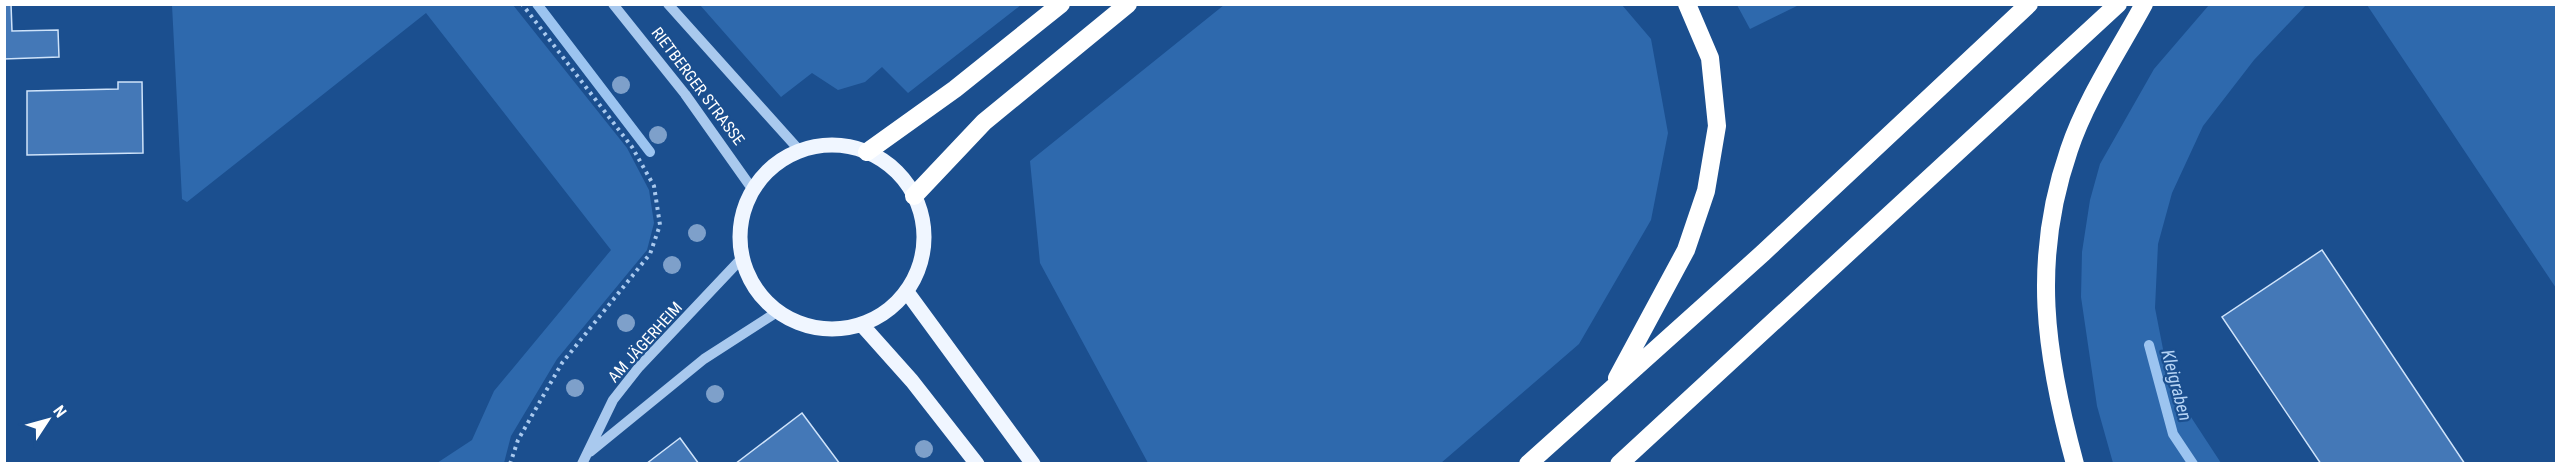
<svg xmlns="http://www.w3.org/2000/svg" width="2561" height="468" viewBox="0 0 2561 468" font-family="'Roboto Condensed',sans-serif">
  <rect width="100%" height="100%" fill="#1b4f8f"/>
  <!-- green -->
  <path fill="#2e69ad" d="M172,5H513L627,148L649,190L654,223L647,250L557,359L511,436L504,463H437L472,440L494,391L611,250L426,13L187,202L182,199Z
    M700,5H1021L908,93L882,67L865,82L838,90L812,73L781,97Z
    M1224,5H1622L1651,39L1668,133L1651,220L1579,344L1441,463H1148L1040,263L1030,161Z
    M1737,5H1799L1750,29Z
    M2209,5H2306L2254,60L2203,126L2172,193L2158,244L2155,308L2170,385L2221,463H2113L2097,406L2081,297L2082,252L2090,200L2100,164L2154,69Z
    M2367,5H2556V288Z"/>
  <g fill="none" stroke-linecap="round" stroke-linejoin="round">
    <!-- stream -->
    <path stroke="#9cc4f0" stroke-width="10" d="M537,4L650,152
      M2149,345L2173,434L2193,464"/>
  </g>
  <!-- building -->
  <path fill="#4478b7" stroke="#cfe3fa" stroke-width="1.5" d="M4,4H11L12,31L58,30L59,57L4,59Z
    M118,82H142L143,153L27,155V91L118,89Z
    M2322,250L2465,464H2321L2222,317Z
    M802,413L840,464H735Z
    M680,438L699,464H646Z"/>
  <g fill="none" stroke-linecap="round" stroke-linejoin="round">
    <!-- path -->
    <path stroke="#a9c9ee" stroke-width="4" stroke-dasharray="3 4.5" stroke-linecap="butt" d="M510,464L518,440L562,363L650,254L660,225L654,186L632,147L522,4"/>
    <!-- minor -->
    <path stroke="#a9c9ee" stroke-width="10" d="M613,4L685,94L753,190
      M668,4L800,151
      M590,452L704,359L777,312
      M582,464L613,400L639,367L742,258"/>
    <!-- major -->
    <path stroke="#f0f6ff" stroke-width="15" d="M740 237a92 92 0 1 1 184 0a92 92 0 1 1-184 0Z
      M907,292L1033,464
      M862,325L912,381L977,464"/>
    <!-- highway -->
    <path stroke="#fff" stroke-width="18" d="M867,152L955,89L1061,4
      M914,196L984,122L1128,4
      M1617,378L1686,250L1706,191L1717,126L1710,58L1687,4
      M1528,464L1763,253L2029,4
      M1619,464L2118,4
      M2075,464C2045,354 2031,260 2069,150C2086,99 2118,52 2144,4"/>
  </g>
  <!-- trees -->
  <g fill="#7ea0ca">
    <circle cx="621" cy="85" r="9"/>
    <circle cx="658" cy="135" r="9"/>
    <circle cx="697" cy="233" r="9"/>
    <circle cx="672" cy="265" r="9"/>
    <circle cx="626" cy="323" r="9"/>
    <circle cx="575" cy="388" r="9"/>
    <circle cx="715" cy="394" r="9"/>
    <circle cx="924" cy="449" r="9"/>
  </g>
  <g text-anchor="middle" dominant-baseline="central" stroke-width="4.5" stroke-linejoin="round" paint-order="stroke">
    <!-- street labels -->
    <g font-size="16" fill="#fff" stroke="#1b4f8f">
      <text transform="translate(698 86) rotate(53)">RIETBERGER STRASSE</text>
      <text transform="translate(645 342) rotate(-48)">AM JÄGERHEIM</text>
    </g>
    <!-- water labels -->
    <g font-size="18" font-style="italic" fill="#b5d3f5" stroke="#1b4f8f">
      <text transform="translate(2177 385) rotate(75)">Kleigraben</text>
    </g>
  </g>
  <!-- border -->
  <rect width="2561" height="468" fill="none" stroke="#ffffff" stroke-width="12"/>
  <!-- north arrow -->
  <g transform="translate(48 420) rotate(54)" stroke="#1b4f8f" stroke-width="4.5" paint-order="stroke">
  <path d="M0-4.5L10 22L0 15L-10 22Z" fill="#ffffff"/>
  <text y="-9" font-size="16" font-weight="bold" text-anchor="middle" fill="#ffffff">N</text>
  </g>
</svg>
